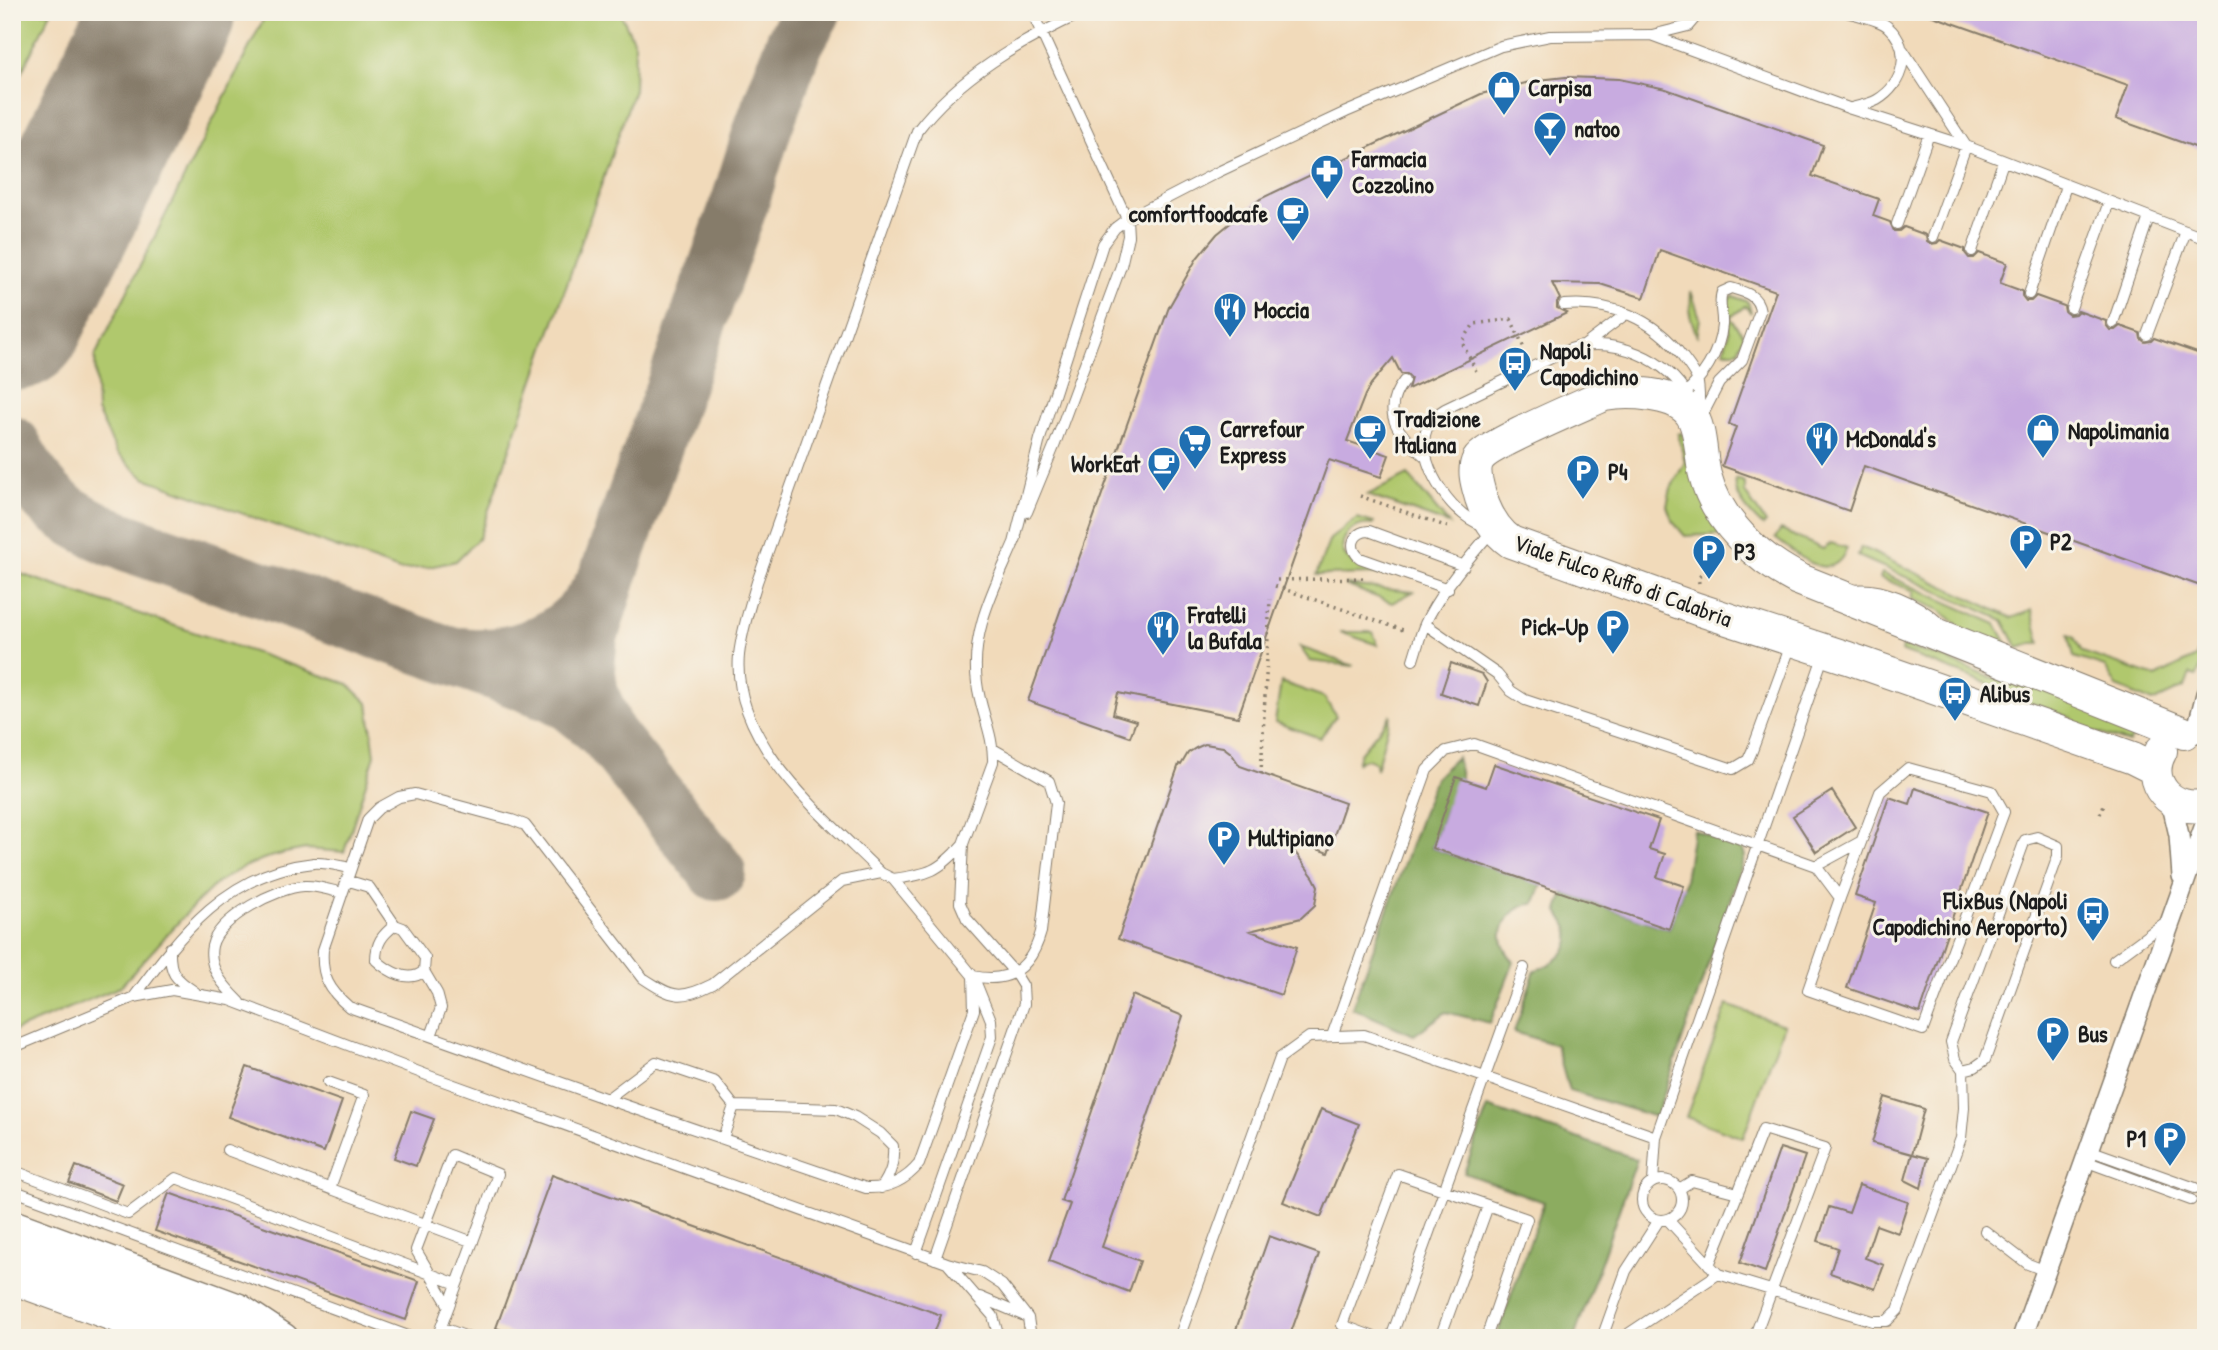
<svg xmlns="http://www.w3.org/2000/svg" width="2218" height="1350" viewBox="0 0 2218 1350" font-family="'Patrick Hand',sans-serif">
  <rect width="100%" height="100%" fill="#f7f3e8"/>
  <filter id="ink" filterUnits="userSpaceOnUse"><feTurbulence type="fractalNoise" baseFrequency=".0143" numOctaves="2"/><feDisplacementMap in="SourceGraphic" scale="14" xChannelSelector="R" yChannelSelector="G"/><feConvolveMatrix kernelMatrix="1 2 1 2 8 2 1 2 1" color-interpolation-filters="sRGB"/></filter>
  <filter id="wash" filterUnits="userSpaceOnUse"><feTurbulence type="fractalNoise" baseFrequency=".00686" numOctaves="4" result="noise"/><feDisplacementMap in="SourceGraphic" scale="28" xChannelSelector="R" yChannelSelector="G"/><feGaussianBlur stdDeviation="1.57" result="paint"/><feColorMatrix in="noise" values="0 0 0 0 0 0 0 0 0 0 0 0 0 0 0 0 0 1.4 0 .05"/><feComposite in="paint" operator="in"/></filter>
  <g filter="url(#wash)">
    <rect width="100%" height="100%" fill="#f1daba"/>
    <!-- green -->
    <path fill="#b0c86d" stroke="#667244" stroke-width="2" d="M12,12H51L12,92Z
      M267,12H620L635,44L634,90L479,538L456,561L429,567L399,570L144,478L117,453L97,411L95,356Z
      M1691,291L1700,318L1697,337L1690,315Z
      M1733,296L1748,302L1751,313L1745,306L1730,318L1744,335L1738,351H1724L1729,331L1728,300Z
      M1682,433L1724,534L1685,536L1673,522L1667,506L1671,488L1685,462L1678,434Z
      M1408,475L1449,524L1367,495Z
      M1736,479L1745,482V493L1766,523L1763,526C1751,515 1732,496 1736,479Z
      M1357,518L1374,523L1373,525C1349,521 1330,548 1353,563C1361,569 1376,568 1386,570L1387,574L1316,575L1330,539Z
      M1781,530L1823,549L1831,543L1847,548C1831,588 1797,554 1775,538Z
      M1861,547L2012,618L2032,610L2040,644H2032L2018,648L2003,620L1858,556Z
      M12,571L348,684L368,703L375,755L344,852L306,849L285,853L263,859L242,868L218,882L194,905L120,987L12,1032Z
      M1882,573L1996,624L2011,651L1966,632L1940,610L1912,598L1914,591L1880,578Z
      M1345,585L1413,592L1392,603Z
      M1340,632H1373L1378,645Z
      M2069,635L2074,637L2082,652L2156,677L2196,657L2203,638L2206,639V653L2197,676L2190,674L2185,687L2153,702L2117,687L2105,667L2074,657Z
      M1902,646L1943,658L1989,677L2028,683L2134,729L2135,735L2129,743L2079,727L2072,718L2022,700L2008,691L1901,651Z
      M1300,647L1354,666L1310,661Z
      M1281,682L1324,697L1336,716L1320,738L1275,722Z
      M1391,715L1376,770L1375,763C1369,758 1362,758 1357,764L1360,753Z
      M1727,1005L1784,1025L1743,1138L1686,1117Z"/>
    <!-- forest -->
    <path fill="#8cac60" stroke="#54643e" stroke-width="2" d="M1457,757L1461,777L1445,811L1432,848L1542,885L1534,904C1519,903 1501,921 1502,937C1502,947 1508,954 1514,962L1490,1023L1446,1012L1414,1035L1352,1008L1435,778Z
      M1693,830L1741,846L1745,856L1656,1117L1569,1091L1556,1045L1514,1032L1535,970C1552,966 1572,952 1569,932C1568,925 1561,917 1558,911L1564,893L1669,929L1684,886Z
      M1488,1107L1637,1159L1574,1338H1496L1544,1202L1464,1173Z"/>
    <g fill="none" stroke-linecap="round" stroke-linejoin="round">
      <!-- taxiway -->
      <path stroke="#867b6b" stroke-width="58" d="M12,324L26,291
        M12,445C41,499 58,513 114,538L505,675L553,693L571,703L592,720L607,734L717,872
        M462,656C519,663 576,637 603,585
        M607,734L590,695L586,666L589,637L609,573L740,202L763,128L794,44L812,12"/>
      <!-- runway -->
      <path stroke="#867b6b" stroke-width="144" d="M12,319L163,12"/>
    </g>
    <g id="blocks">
      <!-- building -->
      <path fill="#c8abe0" d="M1930,12H2206V151L2116,119L2128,85L1930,15Z
        M1566,77L1619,79L1666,89L1823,145L1812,176L1879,199L1873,216L1890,222L1894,231H1899L1904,227L1926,235L1927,241L1931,244L1937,243L1940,240L1965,249V253L1969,258H1974L1979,253L2007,263L2000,283L2022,291V296L2026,301H2031L2036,296L2064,306L2065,312L2069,315L2075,314L2078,311L2106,321V325L2110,330H2115L2120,326L2140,333L2141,339L2145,342L2151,341L2154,338L2206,356V588L1864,466L1849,511L1722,466L1736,427L1729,424L1776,291L1660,250L1644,298L1600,284L1552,283L1560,299L1557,302V308L1567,313L1408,389L1411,378L1407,374H1401L1393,358L1371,384L1365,395L1347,441L1389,455L1381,477L1329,460L1238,717L1118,693L1113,714L1136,721L1130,737L1028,701L1169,307L1197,258L1217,234L1260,199L1481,94L1538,80Z
        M1451,663L1482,674L1487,682L1479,706L1441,693Z
        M1205,744L1223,747L1231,753L1240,766L1345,803L1328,853L1284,837L1314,878L1318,886L1315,905L1301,918L1250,931L1297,947L1281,995L1118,939L1179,764L1181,765L1188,753L1196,748Z
        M1494,764L1659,820L1649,849L1665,854L1657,877L1684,886L1669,929L1432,848L1456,777L1486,787Z
        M1915,788L1988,812L1920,1013L1847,988L1876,903L1855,896L1889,797L1910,804Z
        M1832,791L1855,827L1816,852L1793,816Z
        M1132,995L1183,1016L1102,1247L1140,1261L1129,1292L1049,1261L1070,1204L1061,1201Z
        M247,1067L342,1101L324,1152L228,1117Z
        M1885,1097L1924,1109L1912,1154L1872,1143Z
        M1321,1109L1359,1124L1321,1217L1283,1202Z
        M411,1111L434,1119L416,1166L394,1158Z
        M1780,1148L1805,1156L1765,1272L1740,1263Z
        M1912,1154L1928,1158L1921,1188L1905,1180Z
        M76,1166L123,1184L116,1201L69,1183Z
        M552,1175L941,1315L932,1338H522L496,1328Z
        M1859,1185L1908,1202L1898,1233L1876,1225L1865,1258L1884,1265L1875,1289L1830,1273L1838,1248L1818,1241L1829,1207L1849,1213Z
        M169,1193L419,1281L406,1320L155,1231Z
        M1269,1236L1319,1254L1289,1338H1233Z"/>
    </g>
  </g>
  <g filter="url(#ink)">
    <use href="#blocks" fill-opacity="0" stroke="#867b6b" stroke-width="2"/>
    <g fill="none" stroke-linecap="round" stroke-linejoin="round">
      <defs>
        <path id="lane" d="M1847,12C1859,16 1879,19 1888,27C1913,49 1904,84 1877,100C1870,104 1859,106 1851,108
          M1652,35L1688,26L1700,12
          M1903,50L1966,146
          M1897,224L1929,134
          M1933,237L1966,146
          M1972,251L2003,162
          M2029,294L2066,186
          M1564,305C1611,301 1654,319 1682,356C1687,363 1694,371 1697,379C1700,389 1699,402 1699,412
          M2071,308L2109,202
          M2113,323L2149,217
          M2147,335L2186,231
          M1585,345L1626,314
          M1404,381C1378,414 1400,436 1427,458
          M1681,397C1702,379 1720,353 1722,325C1723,314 1718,302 1722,292L1731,288C1745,292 1758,295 1760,311L1742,360L1719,383L1700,420
          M1027,512L1055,444L1121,266L1128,236L1127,219L1032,12
          M1487,526C1455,521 1419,467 1425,435C1427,423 1435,415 1445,409L1570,349C1614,336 1667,358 1689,398
          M1014,543L1040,439L1103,244L1115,228L1127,219L1218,172L1346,112L1501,46L1550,36L1651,35L1851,109L1966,146L2206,239
          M1448,589L1360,558C1348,548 1352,532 1369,531L1464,566
          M1853,590C1882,586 1917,603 1938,622
          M1425,624L1497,674L1511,691L1525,700L1733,769L1748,760L1752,751L1792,642
          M1413,660C1417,648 1420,635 1425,624C1437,596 1472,554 1492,531
          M993,749L1049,781L1056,803L1041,932C1031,968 1010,984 973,976L893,879L881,873C825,817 731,743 739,655C742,629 750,606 757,582L917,131C959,76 1021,41 1084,12
          M2037,837L2058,846V856L1985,1060L1975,1067L1963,1070L1955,1059L1951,1042L2025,840Z
          M1816,866L1860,842
          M881,873L842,881L713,984C681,1000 673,998 643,978L525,825L512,820L415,794L399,797L379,808L368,819L323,950C321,976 329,990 349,1007L607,1099L866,1188C888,1189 905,1181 919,1164L974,1010L973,976
          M893,879C929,874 938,872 963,844
          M346,880L369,887L395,925
          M170,948C169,973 175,979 195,992
          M2114,960L2167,921
          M424,971C409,984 388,971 376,960C376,943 382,935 395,925L403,928L425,958L424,971L437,993L441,1008L431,1036
          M134,997C181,933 228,872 314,863C325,862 339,866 351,868
          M240,1002C226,988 207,969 212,946C218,918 278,887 304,886C316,885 330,890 342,893
          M1332,1036L1427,770L1446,751L1474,744L1816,866L1840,898L1808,990L1923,1030L2004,812L1992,791L1908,768L1880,792L1840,898
          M12,1048L134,997L172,990L230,1000L432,1077L947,1263
          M328,1082L364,1095L330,1188
          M607,1099L656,1062L715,1082L734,1106
          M734,1106L836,1109L855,1117L880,1133L893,1146C894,1163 891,1174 881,1188
          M723,1138L734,1106
          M227,1150L473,1242
          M2089,1150L2195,1188
          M2085,1161L2191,1200
          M12,1170L128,1214L176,1178L457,1284
          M1642 1200a20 20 0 1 1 40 0a20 20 0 1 1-40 0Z
          M1653,1182L1656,1137L1824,654
          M1679,1189L1692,1181L1738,1193L1709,1265
          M12,1190L408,1336
          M1738,1193L1763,1129L1825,1148L1754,1338
          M1985,1231L2028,1264L2046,1271
          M916,1253L992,1037L991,1020L976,983
          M935,1259L1024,1004L1023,986L1015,973L967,919L960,903L963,844L993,762C994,735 980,710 977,683C970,630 996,585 1016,538
          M1718,1274L1873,1321H1887L1898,1310L1961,1138L1964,1108L1963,1070
          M980,1297L1027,1317
          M441,1327L470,1338
          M437,1338L441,1327L498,1174L452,1155L416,1250L449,1306
          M999,1338L993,1316L947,1263L982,1272L1002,1285L1028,1318L1031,1338
          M1179,1338L1280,1058L1309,1037L1364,1035L1656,1137
          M1377,1338L1342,1325L1398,1174L1527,1219L1486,1338
          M1391,1338L1524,968
          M1440,1338L1488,1206
          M1602,1338L1626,1271L1659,1220
          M1622,1338L1718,1274L1668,1220"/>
        <path id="street" d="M2196,733L2206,694
          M2171,801L2179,835L2182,876
          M2022,1338L2206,822"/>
        <path id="secondary" d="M12,1224L239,1308L284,1338"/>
        <path id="primary" d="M2161,751C2143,783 2173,814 2206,805
          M2155,769L2133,758L1848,658L1697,609L1511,542C1495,531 1487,516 1481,498C1478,487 1472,471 1478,460C1486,445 1583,405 1604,395C1626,391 1675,392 1690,413C1702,428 1700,456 1705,475C1717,521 1757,558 1798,579L2184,733
          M12,1278L176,1338"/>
        <path id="highway" d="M12,1255L238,1338"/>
      </defs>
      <!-- lane casing -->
      <use href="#lane" stroke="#867b6b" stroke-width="12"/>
      <!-- street casing -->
      <use href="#street" stroke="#867b6b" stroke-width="22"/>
      <!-- secondary casing -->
      <use href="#secondary" stroke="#867b6b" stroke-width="31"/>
      <!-- primary casing -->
      <use href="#primary" stroke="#867b6b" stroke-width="34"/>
      <!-- highway casing -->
      <use href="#highway" stroke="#867b6b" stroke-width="39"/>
      <!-- path -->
      <path stroke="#867b6b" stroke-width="3.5" stroke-dasharray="2 5" stroke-linecap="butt" d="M1476,371L1462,342L1474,324L1511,319L1524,348
        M1360,496L1451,528
        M1277,580L1367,578
        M1699,583L1698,578L1714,563
        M1275,586L1403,630
        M1261,774L1270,599
        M2100,814L2104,805"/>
      <!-- lane -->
      <use href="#lane" stroke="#fff" stroke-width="10"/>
      <!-- street -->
      <use href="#street" stroke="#fff" stroke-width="19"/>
      <!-- secondary -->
      <use href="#secondary" stroke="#fff" stroke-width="28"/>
      <!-- primary -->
      <use href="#primary" stroke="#fff" stroke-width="32"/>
      <!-- highway -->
      <use href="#highway" stroke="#fff" stroke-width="37"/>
    </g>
  </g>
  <!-- icons -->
  <defs>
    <symbol id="shop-pin" viewBox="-11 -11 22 30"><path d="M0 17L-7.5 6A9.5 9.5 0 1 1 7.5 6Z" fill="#1f6fb2" stroke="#f7f3e8"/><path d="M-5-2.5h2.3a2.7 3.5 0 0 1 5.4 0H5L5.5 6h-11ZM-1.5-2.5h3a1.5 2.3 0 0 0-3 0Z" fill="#fff"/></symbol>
    <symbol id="bar-pin" viewBox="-11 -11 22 30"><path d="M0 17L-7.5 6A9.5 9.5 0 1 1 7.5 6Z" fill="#1f6fb2" stroke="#f7f3e8"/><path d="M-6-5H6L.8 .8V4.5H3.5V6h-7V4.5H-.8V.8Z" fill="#fff"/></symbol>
    <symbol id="pharmacy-pin" viewBox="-11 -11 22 30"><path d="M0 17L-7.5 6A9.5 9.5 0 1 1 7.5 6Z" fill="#1f6fb2" stroke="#f7f3e8"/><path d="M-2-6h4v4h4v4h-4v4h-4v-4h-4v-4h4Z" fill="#fff"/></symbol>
    <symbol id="cafe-pin" viewBox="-11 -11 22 30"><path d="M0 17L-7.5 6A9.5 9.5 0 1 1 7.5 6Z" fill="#1f6fb2" stroke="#f7f3e8"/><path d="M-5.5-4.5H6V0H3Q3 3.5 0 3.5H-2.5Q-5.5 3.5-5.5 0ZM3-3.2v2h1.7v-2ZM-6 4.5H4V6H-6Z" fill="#fff"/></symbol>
    <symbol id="restaurant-pin" viewBox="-11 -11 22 30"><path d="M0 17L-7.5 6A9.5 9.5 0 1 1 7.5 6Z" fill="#1f6fb2" stroke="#f7f3e8"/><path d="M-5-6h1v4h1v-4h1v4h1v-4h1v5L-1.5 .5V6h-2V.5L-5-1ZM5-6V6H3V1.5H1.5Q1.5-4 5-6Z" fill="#fff"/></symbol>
    <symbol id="bus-pin" viewBox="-11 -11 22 30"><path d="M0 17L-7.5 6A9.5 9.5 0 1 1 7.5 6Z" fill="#1f6fb2" stroke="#f7f3e8"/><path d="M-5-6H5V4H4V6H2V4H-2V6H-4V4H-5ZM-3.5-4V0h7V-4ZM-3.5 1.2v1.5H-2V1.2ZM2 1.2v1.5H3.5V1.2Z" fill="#fff"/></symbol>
    <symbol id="supermarket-pin" viewBox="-11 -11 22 30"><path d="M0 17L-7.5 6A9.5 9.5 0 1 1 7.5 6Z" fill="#1f6fb2" stroke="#f7f3e8"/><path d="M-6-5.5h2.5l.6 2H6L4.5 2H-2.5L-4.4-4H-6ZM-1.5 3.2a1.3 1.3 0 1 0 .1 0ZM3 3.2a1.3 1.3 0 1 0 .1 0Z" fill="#fff"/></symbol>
    <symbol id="parking-pin" viewBox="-11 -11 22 30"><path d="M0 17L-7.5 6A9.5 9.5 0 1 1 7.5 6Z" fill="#1f6fb2" stroke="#f7f3e8"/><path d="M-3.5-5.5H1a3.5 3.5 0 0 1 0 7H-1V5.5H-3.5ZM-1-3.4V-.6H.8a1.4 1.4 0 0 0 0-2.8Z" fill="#fff"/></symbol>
  </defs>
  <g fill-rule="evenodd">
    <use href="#shop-pin" x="1485" y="68" width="38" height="52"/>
    <use href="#bar-pin" x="1531" y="109" width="38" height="52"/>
    <use href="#pharmacy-pin" x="1308" y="152" width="38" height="52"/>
    <use href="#cafe-pin" x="1274" y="194" width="38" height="52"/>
    <use href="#restaurant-pin" x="1211" y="290" width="38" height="52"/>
    <use href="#bus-pin" x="1496" y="344" width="38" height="52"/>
    <use href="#shop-pin" x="2024" y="411" width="38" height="52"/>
    <use href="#cafe-pin" x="1351" y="412" width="38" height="52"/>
    <use href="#restaurant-pin" x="1803" y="419" width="38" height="52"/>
    <use href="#supermarket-pin" x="1176" y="422" width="38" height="52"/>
    <use href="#cafe-pin" x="1145" y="444" width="38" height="52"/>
    <use href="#parking-pin" x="1564" y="452" width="38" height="52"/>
    <use href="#parking-pin" x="2007" y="522" width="38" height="52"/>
    <use href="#parking-pin" x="1690" y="532" width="38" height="52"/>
    <use href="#parking-pin" x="1594" y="607" width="38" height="52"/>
    <use href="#restaurant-pin" x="1144" y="608" width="38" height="52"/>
    <use href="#bus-pin" x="1936" y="674" width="38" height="52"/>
    <use href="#parking-pin" x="1205" y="818" width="38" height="52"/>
    <use href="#bus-pin" x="2074" y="894" width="38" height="52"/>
    <use href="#parking-pin" x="2034" y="1014" width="38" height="52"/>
    <use href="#parking-pin" x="2151" y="1119" width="38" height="52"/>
  </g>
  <g text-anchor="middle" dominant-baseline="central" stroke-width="6" stroke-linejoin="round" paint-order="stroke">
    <!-- poi labels -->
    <g font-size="23" font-weight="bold" fill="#1c1c1c" stroke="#f7f3e8" text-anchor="start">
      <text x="1528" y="87">Carpisa</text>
      <text x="1574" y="128">natoo</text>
      <text x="1352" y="158">Farmacia<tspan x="1352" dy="26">Cozzolino</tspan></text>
      <text x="1268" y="213" text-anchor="end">comfortfoodcafe</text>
      <text x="1254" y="309">Moccia</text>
      <text x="1540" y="350">Napoli<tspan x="1540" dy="26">Capodichino</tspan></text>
      <text x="1394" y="418">Tradizione<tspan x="1394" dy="26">Italiana</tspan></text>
      <text x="1220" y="428">Carrefour<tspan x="1220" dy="26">Express</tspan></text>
      <text x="2068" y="430">Napolimania</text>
      <text x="1846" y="438">McDonald's</text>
      <text x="1140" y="463" text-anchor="end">WorkEat</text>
      <text x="1608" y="471">P4</text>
      <text x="2050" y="541">P2</text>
      <text x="1734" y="551">P3</text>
      <text x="1188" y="614">Fratelli<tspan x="1188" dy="26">la Bufala</tspan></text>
      <text x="1588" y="626" text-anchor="end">Pick-Up</text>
      <text x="1980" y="693">Alibus</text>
      <text x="1248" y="837">Multipiano</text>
      <text x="2068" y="900" text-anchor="end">FlixBus (Napoli<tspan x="2068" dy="26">Capodichino Aeroporto)</tspan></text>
      <text x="2078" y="1033">Bus</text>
      <text x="2146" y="1138" text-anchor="end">P1</text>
    </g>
    <!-- street labels -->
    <g font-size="23" fill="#1c1c1c" stroke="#f7f3e8">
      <text transform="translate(1623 580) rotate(20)">Viale Fulco Ruffo di Calabria</text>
    </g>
  </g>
  <!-- margin -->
  <rect width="2218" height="1350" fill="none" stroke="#f7f3e8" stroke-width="42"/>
</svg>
